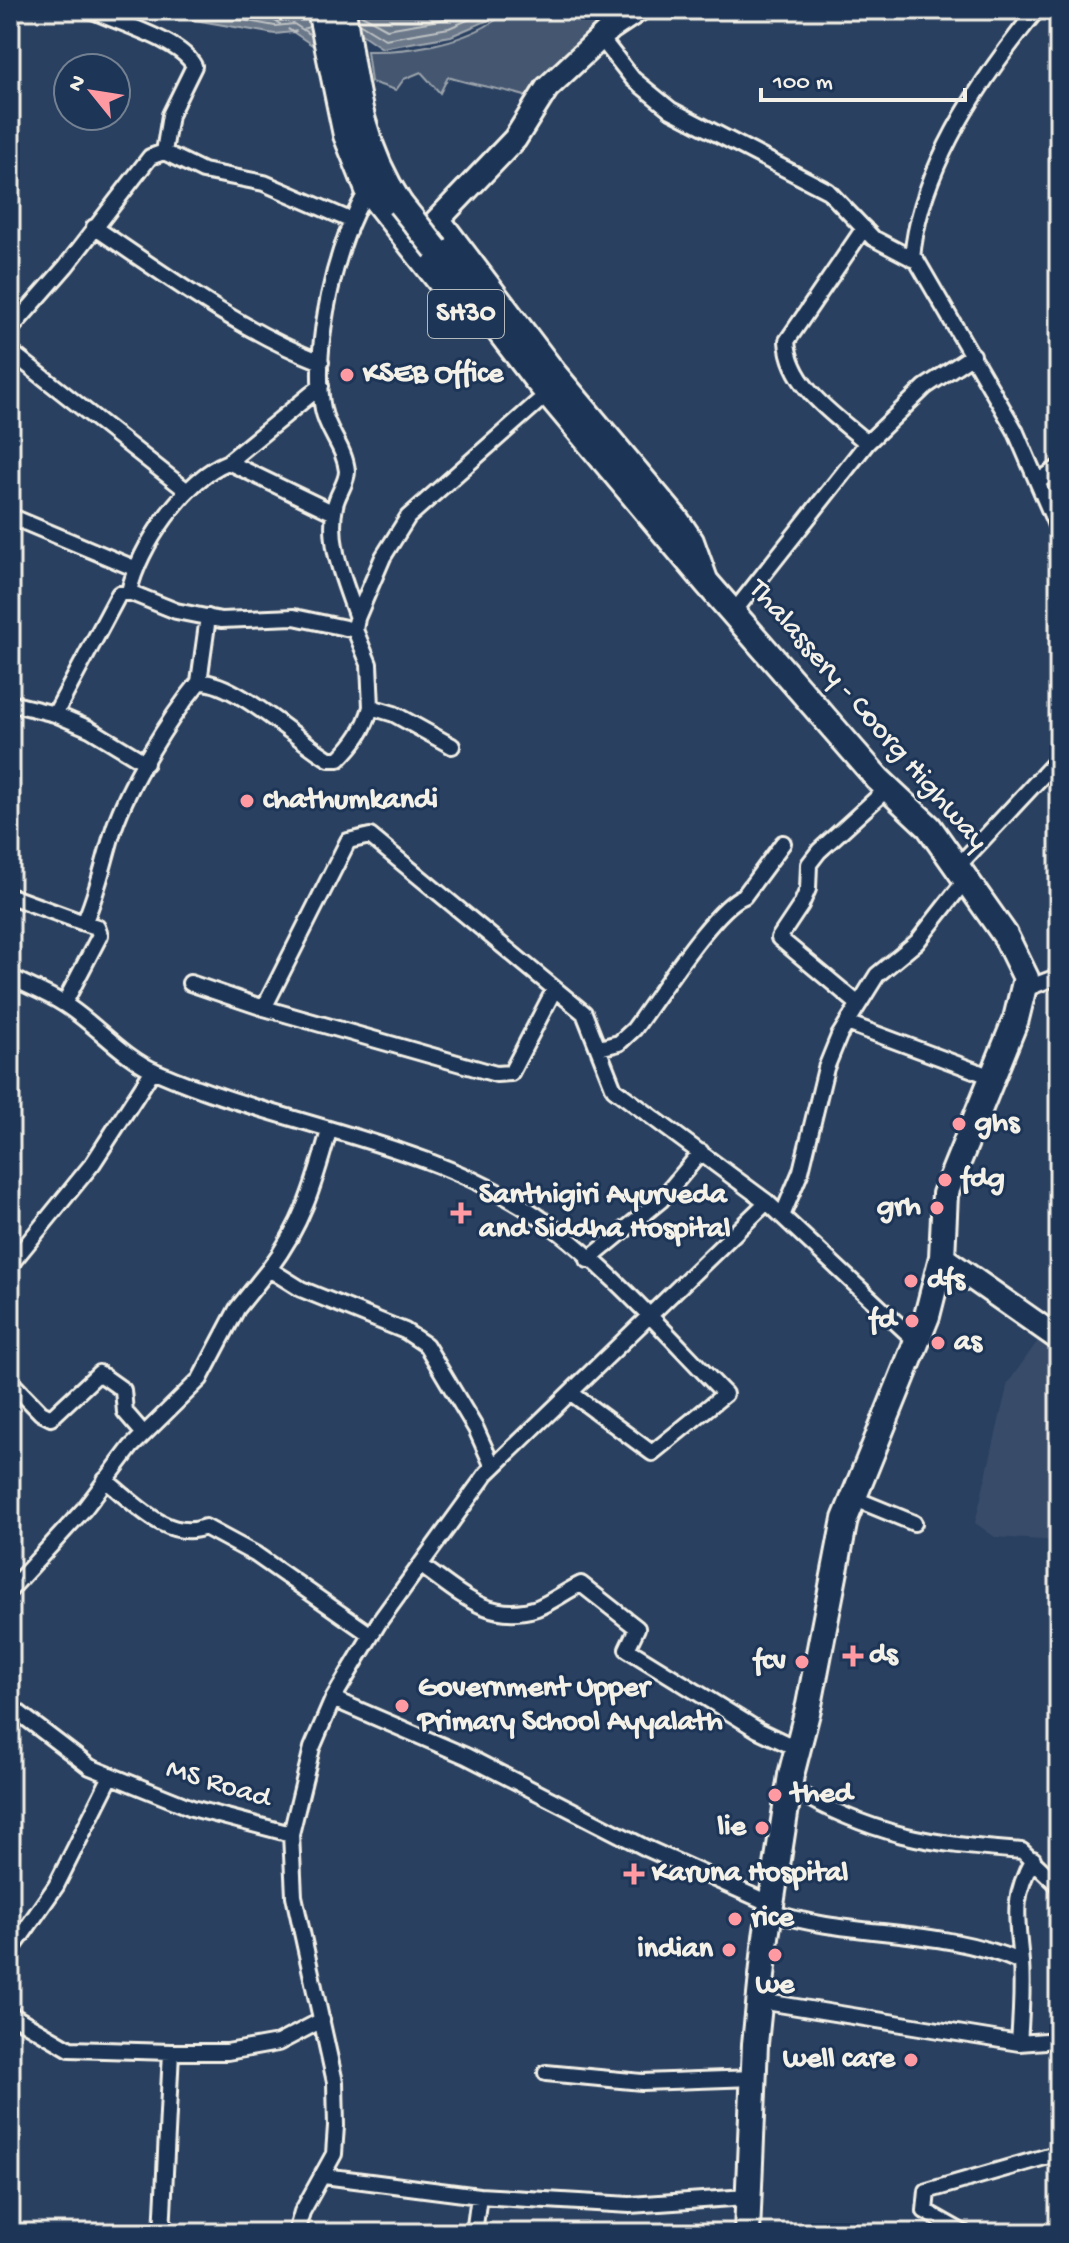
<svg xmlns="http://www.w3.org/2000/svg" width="1069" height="2243" viewBox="0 0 1069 2243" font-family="'Gochi Hand',sans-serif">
  <rect width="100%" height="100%" fill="#2a4060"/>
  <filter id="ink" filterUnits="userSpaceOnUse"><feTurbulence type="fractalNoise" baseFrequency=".0125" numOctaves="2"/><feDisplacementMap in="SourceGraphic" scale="16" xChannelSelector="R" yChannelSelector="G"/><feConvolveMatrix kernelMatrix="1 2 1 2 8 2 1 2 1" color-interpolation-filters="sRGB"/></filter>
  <g filter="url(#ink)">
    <!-- built -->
    <path fill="#374c69" d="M1040,1338L1059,1355V1541L995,1537L975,1523L1008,1383Z"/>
    <!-- green -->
    <path fill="#445771" stroke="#9ca4ac" stroke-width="2" d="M512,10H616L554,64L528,97C501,88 475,86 448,77L440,93L421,72L404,79L396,90L371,82L367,51C406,52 458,44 491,23C498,19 503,14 512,10Z"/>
    <!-- water -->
    <path fill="#6a788a" stroke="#a1a8b0" stroke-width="2" d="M171,10H512L451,36L382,48L357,31L315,47L293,32L275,34L189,19Z"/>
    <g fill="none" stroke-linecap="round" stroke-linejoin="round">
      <!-- shore -->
      <path stroke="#bdc1c2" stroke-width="2" d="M189,10L275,26L294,24L311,35
        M358,13L387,29L446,19L466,10
        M359,23L385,39L449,28L491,10"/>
      <!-- ferry -->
      <path stroke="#bdc1c2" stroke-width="2" stroke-dasharray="10 8" stroke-linecap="butt" d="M257,10L293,32L312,26
        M353,14L368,10"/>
      <defs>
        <path id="street" d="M91,10C120,24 181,40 194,66L170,115L164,152
          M601,38L633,79L671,110L828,191L873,238L917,261L1015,430L1059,532
          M368,190C336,239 311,350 323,409C327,431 345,448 347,471C347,483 337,494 335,506C327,545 345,582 357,618L355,630L369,664L371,707L394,714L452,746
          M94,227C167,276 239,330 321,362
          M864,228L787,341C790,387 835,415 867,443
          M912,259C919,170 982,77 1037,10
          M10,330L66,266L150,157L164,152L203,171L264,183L350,220
          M10,351L186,490
          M228,462L334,513
          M1039,481L1059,467
          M10,516L134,568
          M129,592C138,548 185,479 228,462L321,386
          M733,613L867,443L925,387L973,355
          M357,618L383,557L408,517L538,402
          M199,682L208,617
          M10,703L55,714L119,594L129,592L176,611L221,620L294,617L355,630
          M55,714L90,729L146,763
          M958,866L1059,758
          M10,896L84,923
          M10,977C28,986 47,993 64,1004C96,1024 122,1057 157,1072C279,1125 424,1140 536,1215C601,1259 669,1337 725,1394L652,1453L571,1393
          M190,983L264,1008L348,841L370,836L584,1013L614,1089L767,1202
          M1025,989L1059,976
          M857,1003L779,938L801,905L808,889L809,864L819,851L888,788
          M64,1004L100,935L97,927L84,923C98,892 104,860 114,828C130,781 168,720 199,682C234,680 297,740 329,759H339C355,743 365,729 371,707
          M264,1008L496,1074L511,1073L554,990
          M847,1023L992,1077
          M599,1048L619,1043L634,1029C656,1000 714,907 744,896L783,843
          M782,1216L801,1171L826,1068L839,1036L877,975L917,942L967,878
          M588,1260L661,1200L701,1152
          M10,1265L93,1163L153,1070
          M269,1269C303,1224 314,1184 329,1131
          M10,1352V1359
          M10,1381L41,1413L51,1418L99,1373L123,1390L125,1412L144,1434
          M105,1480C134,1502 167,1542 205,1527L255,1554L371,1635
          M853,1498L914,1523
          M420,1565C458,1591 488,1624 537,1608C552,1602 566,1591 581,1584L637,1628L627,1649L758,1730L798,1749
          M10,1590L85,1508L131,1447L200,1379L237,1309L269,1269L301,1289L405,1331L426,1345L476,1429L493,1467
          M333,1699L379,1622L487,1473L767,1202L918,1343
          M10,1706L90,1767L192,1808L291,1834L312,1748L333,1699L466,1756L646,1848L771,1904
          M789,1787C872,1836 928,1844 1022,1851L1059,1886
          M291,1834L294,1896L335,2082L336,2126L334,2154L302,2212L296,2233
          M770,1912C852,1938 941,1927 1021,1962
          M10,1952L56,1886L111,1776
          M760,2001L1019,2043L1059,2040
          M10,2014L70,2049L171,2052H227L278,2043L322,2020
          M1019,2043C1021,2016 1023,1989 1021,1962C1017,1918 1011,1899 1033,1859
          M546,2073L642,2082L754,2078
          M324,2176L479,2196L630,2205L747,2197
          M162,2233L171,2052
          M474,2233L479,2196
          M964,2233L925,2211L927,2191L1059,2153"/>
        <path id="secondary" d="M439,220L554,372L677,519L692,541L705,577
          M428,230L515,139L547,88L611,28L638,10
          M942,1257L1059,1339"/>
        <path id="primary" d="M320,10L346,135L368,190L456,302
          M343,10C354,81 359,142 400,204
          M436,249L535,378L707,583L878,779L929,827L1005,935L1026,978L1016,1019L945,1194L942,1257L927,1316L845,1519L809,1705L791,1775L766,1937L755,2044L747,2233"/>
      </defs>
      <!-- street casing -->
      <use href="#street" stroke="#f4f1e8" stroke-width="20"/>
      <!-- secondary casing -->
      <use href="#secondary" stroke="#f4f1e8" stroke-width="28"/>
      <!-- primary casing -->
      <use href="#primary" stroke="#f4f1e8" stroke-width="30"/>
      <!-- street -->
      <use href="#street" stroke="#1d3557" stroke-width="14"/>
      <!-- secondary -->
      <use href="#secondary" stroke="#1d3557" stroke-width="22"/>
      <!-- primary -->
      <use href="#primary" stroke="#1d3557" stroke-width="24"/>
      <defs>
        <path id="primary-bridge" d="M400,204L436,249"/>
      </defs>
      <!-- primary-bridge casing -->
      <use href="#primary-bridge" stroke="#f4f1e8" stroke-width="30" stroke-linecap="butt"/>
      <!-- primary-bridge -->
      <use href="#primary-bridge" stroke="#1d3557" stroke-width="24"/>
    </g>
  </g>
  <!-- markers -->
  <g fill="#ff9aa2" stroke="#1d3557" stroke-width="3">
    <circle cx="347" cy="375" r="8"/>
    <circle cx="247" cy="801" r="8"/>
    <circle cx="959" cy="1124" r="8"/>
    <circle cx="945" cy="1180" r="8"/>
    <circle cx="937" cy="1208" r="8"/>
    <path d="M457 1201h8v8h8v8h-8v8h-8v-8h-8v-8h8z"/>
    <circle cx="911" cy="1281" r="8"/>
    <circle cx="912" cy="1321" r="8"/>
    <circle cx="938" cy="1343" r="8"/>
    <path d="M849 1644h8v8h8v8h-8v8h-8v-8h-8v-8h8z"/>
    <circle cx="802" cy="1662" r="8"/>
    <circle cx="402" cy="1706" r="8"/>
    <circle cx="775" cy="1795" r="8"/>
    <circle cx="762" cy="1828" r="8"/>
    <path d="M630 1862h8v8h8v8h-8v8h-8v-8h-8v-8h8z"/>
    <circle cx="735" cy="1919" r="8"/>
    <circle cx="729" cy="1950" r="8"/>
    <circle cx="775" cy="1955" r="8"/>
    <circle cx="911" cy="2060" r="8"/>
  </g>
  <g text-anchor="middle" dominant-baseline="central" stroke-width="6" stroke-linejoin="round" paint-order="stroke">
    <!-- shield labels -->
    <rect fill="#1d3557" stroke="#b4b9bc" stroke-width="2" x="428" y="290" width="76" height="48" rx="6"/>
    <g font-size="28" font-weight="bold" fill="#f4f1e8">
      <text x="466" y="314">SH30</text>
    </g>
    <!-- poi labels -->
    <g font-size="30" font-weight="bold" fill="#f4f1e8" stroke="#1d3557" text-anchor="start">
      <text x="363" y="375">KSEB Office</text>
      <text x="263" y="801">chathumkandi</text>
      <text x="975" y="1124">ghs</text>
      <text x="961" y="1180">fdg</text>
      <text x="479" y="1196">Santhigiri Ayurveda<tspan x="479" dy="34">and Siddha Hospital</tspan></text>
      <text x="921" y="1208" text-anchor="end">grh</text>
      <text x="927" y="1281">dfs</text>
      <text x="896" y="1321" text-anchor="end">fd</text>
      <text x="954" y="1343">as</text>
      <text x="869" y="1656">ds</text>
      <text x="786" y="1662" text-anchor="end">fcv</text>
      <text x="418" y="1689">Government Upper<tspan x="418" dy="34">Primary School Ayyalath</tspan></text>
      <text x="791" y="1795">thed</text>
      <text x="746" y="1828" text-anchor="end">lie</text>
      <text x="652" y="1874">Karuna Hospital</text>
      <text x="751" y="1919">rice</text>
      <text x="713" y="1950" text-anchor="end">indian</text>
      <text x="775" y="1986" text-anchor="middle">we</text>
      <text x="895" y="2060" text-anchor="end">well care</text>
    </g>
    <!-- street labels -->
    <g font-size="30" fill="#f4f1e8" stroke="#1d3557">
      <text transform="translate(867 716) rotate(49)">Thalassery - Coorg Highway</text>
      <text transform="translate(218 1785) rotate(17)">MS Road</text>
    </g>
  </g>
  <!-- margin -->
  <rect width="1069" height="2243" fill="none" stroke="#1d3557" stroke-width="40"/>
  <rect x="20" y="20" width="1029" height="2203" fill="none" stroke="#f4f1e8" stroke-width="3" filter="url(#ink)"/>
  <!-- north arrow -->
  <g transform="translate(92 92) rotate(300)"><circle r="38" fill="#1d3557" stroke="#738091" stroke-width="2"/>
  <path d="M0-6L14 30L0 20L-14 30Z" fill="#ff9aa2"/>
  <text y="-12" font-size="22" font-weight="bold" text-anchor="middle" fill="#f4f1e8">N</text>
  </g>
  <!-- scale -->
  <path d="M761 88v12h204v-12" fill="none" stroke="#f4f1e8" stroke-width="4"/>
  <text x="773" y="88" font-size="24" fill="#f4f1e8" stroke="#1d3557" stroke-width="6" paint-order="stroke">100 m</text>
</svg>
